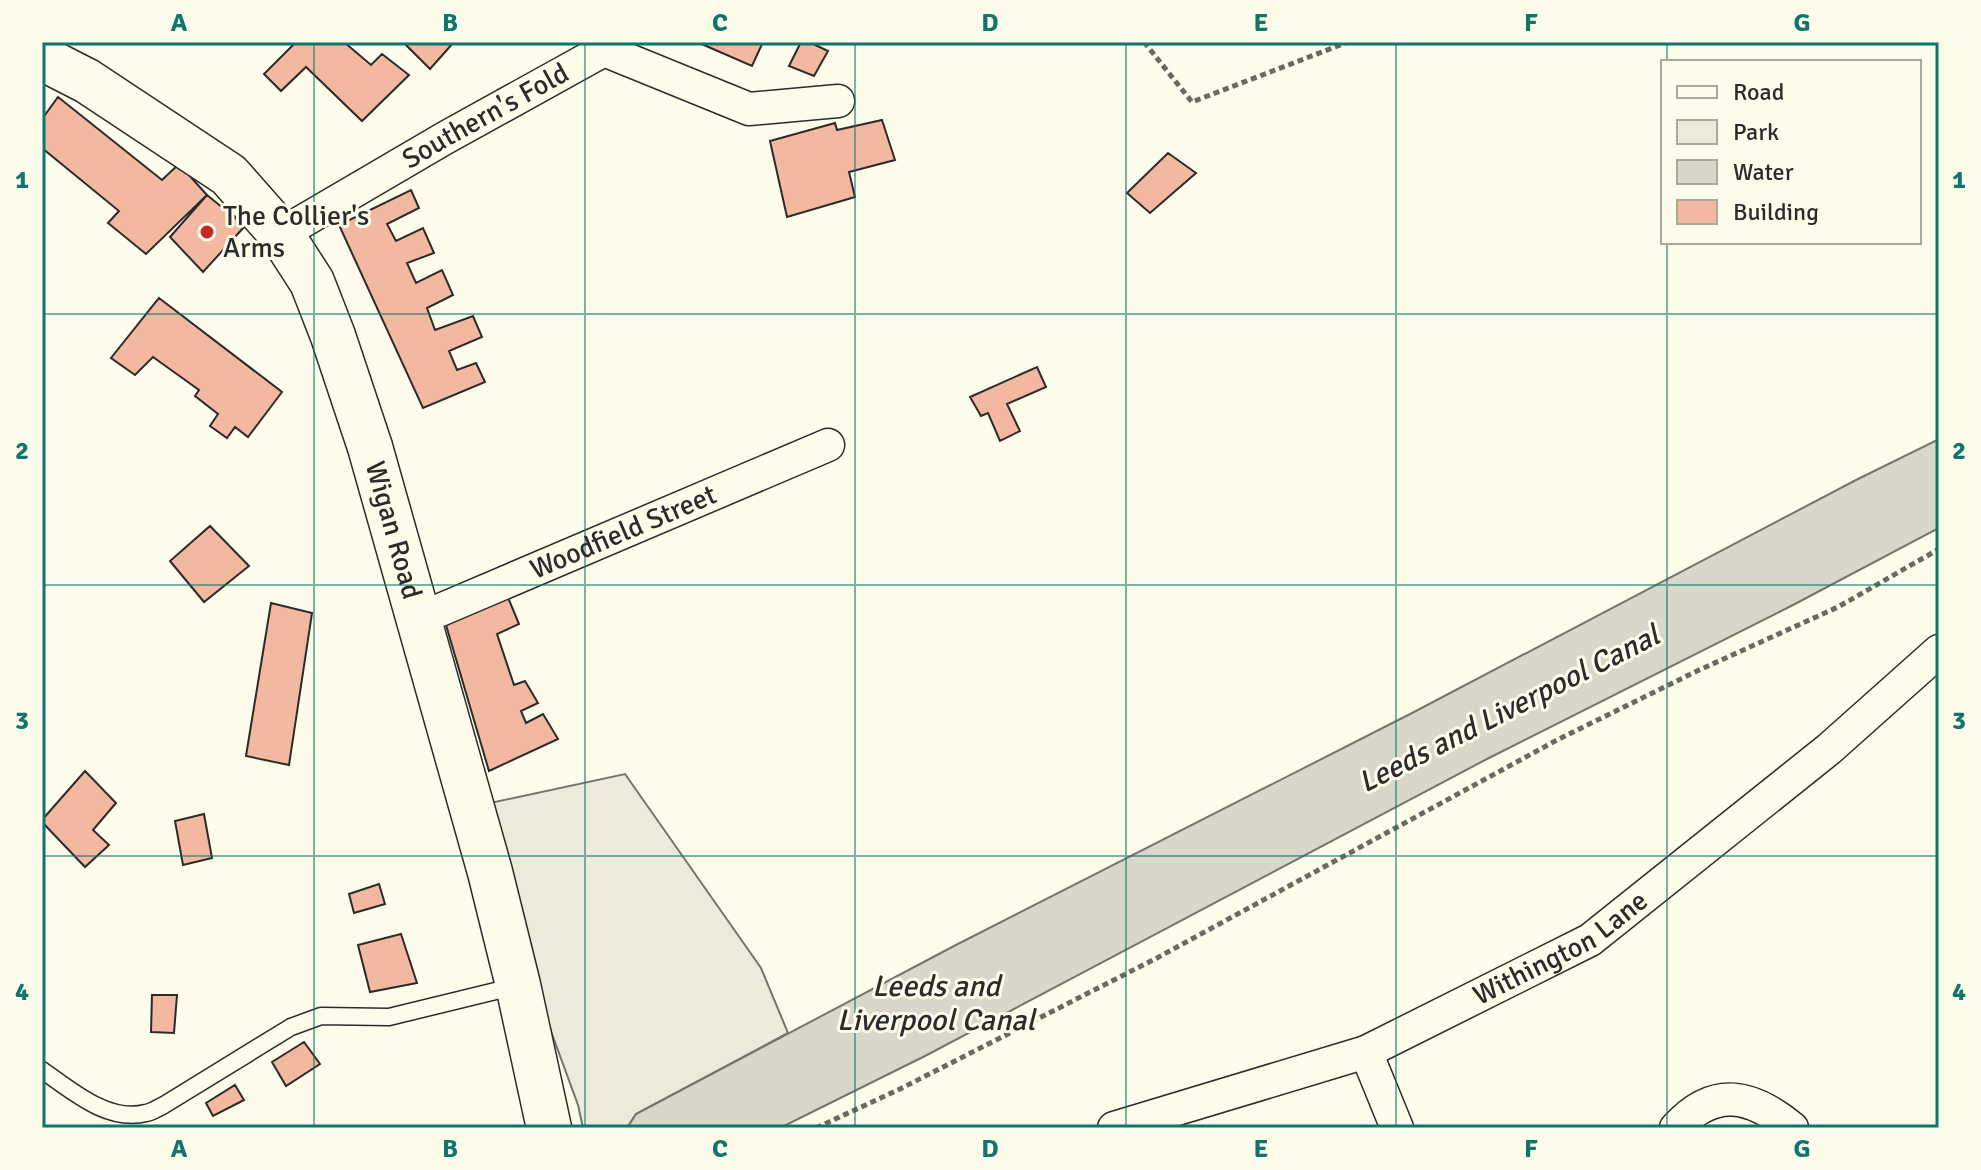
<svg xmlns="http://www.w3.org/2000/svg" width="1981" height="1170" viewBox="0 0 1981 1170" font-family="Signika,sans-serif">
  <rect width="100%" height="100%" fill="#fdfbea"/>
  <!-- green -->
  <path fill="#ecebdb" stroke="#74746e" stroke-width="2" d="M625,774L761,968L788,1033L636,1114L627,1128H583L578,1105L545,1015L481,805Z"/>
  <!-- water -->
  <path fill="#d8d7c9" stroke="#74746e" stroke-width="2" d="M1939,439V528L1793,605L1487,759L927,1055L780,1128H627L636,1114L954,946L1414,712L1856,480Z"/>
  <!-- building -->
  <path fill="#f2b8a0" stroke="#2b2b2b" stroke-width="2" d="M296,42H344L371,65L382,54L409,75L362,121L306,67L281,91L264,74Z
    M408,42H454L430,69L406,45Z
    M697,42H763L752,66Z
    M801,42H809L828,51L814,76L789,66Z
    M58,97L162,180L179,164L207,195L146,254L108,223L119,211L42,148V119Z
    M882,120L895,160L849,172L855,197L787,217L770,141L835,123L837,130Z
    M1168,153L1196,173L1150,213L1127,193Z
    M411,190L419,208L387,224L396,241L423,228L434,253L407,263L416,283L442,270L453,295L427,308L435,330L473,316L482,337L449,351L457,370L476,363L485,382L423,408L339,225Z
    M207,195L245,226L203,272L170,237Z
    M159,298L282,392L248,437L235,427L227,438L210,426L218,414L195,396L199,390L153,357L135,375L111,358Z
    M1037,367L1046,387L1007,404L1020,431L1000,441L988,413L981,416L970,397Z
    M210,526L249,566L204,602L170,561Z
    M507,595L519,624L497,634L514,685L525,681L538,703L521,711L526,723L543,714L558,739L489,771L446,625Z
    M271,603L312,613L289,765L246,756Z
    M85,771L116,803L93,830L109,845L85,867L42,822V820Z
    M204,814L212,858L183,865L175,821Z
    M379,884L385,904L354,913L349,894Z
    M401,934L417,983L370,992L358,945Z
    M152,995H177L174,1033L151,1032Z
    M304,1042L320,1064L286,1086L272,1062Z
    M235,1085L244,1100L213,1116L206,1103Z"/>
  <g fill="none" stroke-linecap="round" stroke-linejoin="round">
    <defs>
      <path id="lane" d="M42,1070C71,1090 108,1123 146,1113C152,1112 158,1108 164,1105L291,1027L321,1016L389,1017L516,986"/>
      <g id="street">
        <path id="s1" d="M281,234L445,138L604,50L749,109L838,101"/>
        <path id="s2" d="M419,619L828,445"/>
        <path d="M1366,1052L1397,1128"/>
        <path id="s3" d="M1114,1128L1366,1052L1590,940L1829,749L1939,651"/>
        <path d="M1676,1128C1714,1086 1751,1094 1792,1128"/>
      </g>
      <g id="secondary">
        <path id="s4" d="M42,58L87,81L229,175L281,234L312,282L333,336L370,447L490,872L518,985L549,1128"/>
      </g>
    </defs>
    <!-- lane casing -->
    <use href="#lane" stroke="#2b2b2b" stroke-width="19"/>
    <!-- street casing -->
    <use href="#street" stroke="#2b2b2b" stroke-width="35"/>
    <!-- secondary casing -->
    <use href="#secondary" stroke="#2b2b2b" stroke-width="47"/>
    <!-- path -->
    <path stroke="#6a6964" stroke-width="5" stroke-dasharray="6 4" stroke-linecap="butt" d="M1144,42L1192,102L1348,42
      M816,1128L900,1089L1155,959L1557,740L1697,671L1838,607L1939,549"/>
    <!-- lane -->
    <use href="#lane" stroke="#fdfbea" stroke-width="16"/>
    <!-- street -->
    <use href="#street" stroke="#fdfbea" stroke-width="32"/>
    <!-- secondary -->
    <use href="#secondary" stroke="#fdfbea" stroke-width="44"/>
  </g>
  <!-- grid -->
  <path fill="none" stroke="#0f766e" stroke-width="2" stroke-opacity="0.55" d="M314,42V1128M585,42V1128M855,42V1128M1126,42V1128M1396,42V1128M1667,42V62M1667,242V1128M42,314H1939M42,585H1939M42,856H1939"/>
  <!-- markers -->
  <circle fill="#c62828" stroke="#fdfbea" stroke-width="3" cx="207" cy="232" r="8"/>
  <g text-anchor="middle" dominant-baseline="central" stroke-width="6" stroke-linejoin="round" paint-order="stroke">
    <!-- street labels -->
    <g font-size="28" fill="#2b2b2b" stroke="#fdfbea">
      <text stroke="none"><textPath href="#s1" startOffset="236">Southern's Fold</textPath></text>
      <text stroke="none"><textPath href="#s4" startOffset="618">Wigan Road</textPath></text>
      <text stroke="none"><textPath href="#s2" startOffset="222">Woodfield Street</textPath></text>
      <text stroke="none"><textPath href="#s3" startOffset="484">Withington Lane</textPath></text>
    </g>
    <!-- poi labels -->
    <g font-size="28" fill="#2b2b2b" stroke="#fdfbea" text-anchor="start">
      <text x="223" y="216">The Collier's<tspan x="223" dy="32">Arms</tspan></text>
    </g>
    <!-- water labels -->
    <g font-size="30" font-style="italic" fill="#2b2b2b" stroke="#fdfbea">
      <text transform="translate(1509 709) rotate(-27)">Leeds and Liverpool Canal</text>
      <text x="936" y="986">Leeds and<tspan x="936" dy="34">Liverpool Canal</tspan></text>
    </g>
  </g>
  <!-- border -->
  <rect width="1981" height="1170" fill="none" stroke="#fdfbea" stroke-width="88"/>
  <!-- legend -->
  <rect x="1661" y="60" width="260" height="184" fill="#fdfbea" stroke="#a9a89e" stroke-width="2"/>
  <rect x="1677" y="86" width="40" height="12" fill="#fdfbea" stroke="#a9a89e" stroke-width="2"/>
  <text x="1733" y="100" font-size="24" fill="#2b2b2b">Road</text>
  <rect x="1677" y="120" width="40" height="24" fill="#ecebdb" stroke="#a9a89e" stroke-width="2"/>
  <text x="1733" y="140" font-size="24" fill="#2b2b2b">Park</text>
  <rect x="1677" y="160" width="40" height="24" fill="#d8d7c9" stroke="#a9a89e" stroke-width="2"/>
  <text x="1733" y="180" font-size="24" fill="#2b2b2b">Water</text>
  <rect x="1677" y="200" width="40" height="24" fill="#f2b8a0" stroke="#a9a89e" stroke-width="2"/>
  <text x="1733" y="220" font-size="24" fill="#2b2b2b">Building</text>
  <rect x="44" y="44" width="1893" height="1082" fill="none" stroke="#0f766e" stroke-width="3"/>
  <g font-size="26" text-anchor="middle" font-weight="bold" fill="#0f766e">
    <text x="179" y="31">A</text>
    <text x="450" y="31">B</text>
    <text x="720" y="31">C</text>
    <text x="990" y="31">D</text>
    <text x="1261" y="31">E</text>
    <text x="1531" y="31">F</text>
    <text x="1802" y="31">G</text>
    <text x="22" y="188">1</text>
    <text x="1959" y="188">1</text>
    <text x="22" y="459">2</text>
    <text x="1959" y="459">2</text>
    <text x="22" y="729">3</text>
    <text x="1959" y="729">3</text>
    <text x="22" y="1000">4</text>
    <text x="1959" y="1000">4</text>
    <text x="179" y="1157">A</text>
    <text x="450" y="1157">B</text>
    <text x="720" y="1157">C</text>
    <text x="990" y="1157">D</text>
    <text x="1261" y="1157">E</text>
    <text x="1531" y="1157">F</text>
    <text x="1802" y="1157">G</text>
  </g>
</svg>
